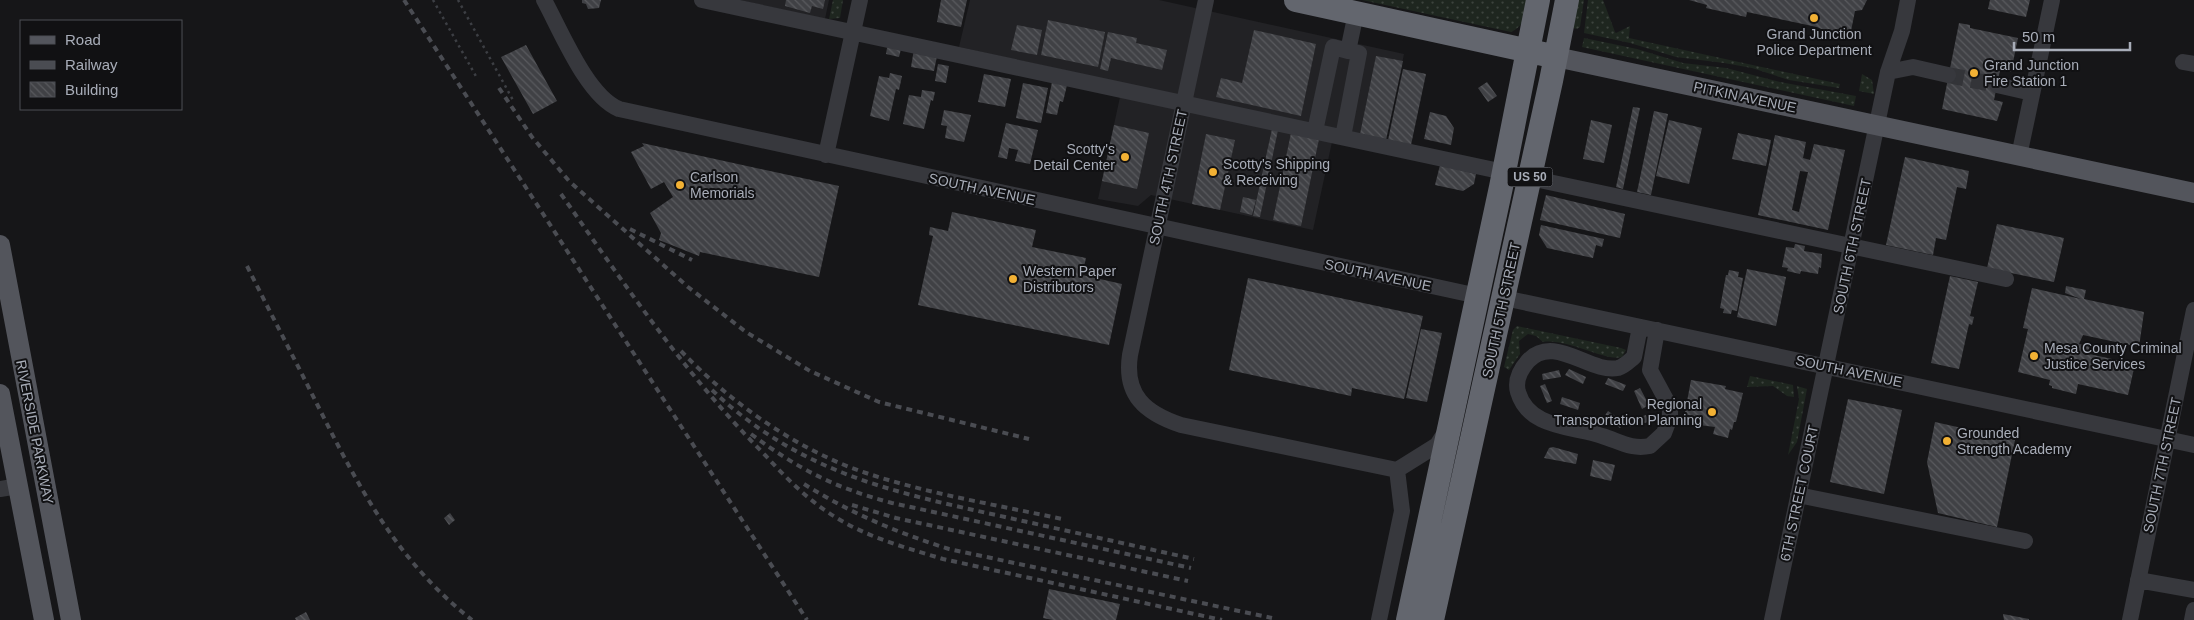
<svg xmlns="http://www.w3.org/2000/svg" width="2194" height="620" viewBox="0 0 2194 620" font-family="Helvetica,sans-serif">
  <defs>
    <pattern id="grass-dots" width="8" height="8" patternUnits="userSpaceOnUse" patternTransform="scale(1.25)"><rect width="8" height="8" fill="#1e261f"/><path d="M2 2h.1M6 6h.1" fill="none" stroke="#3c433d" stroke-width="1.8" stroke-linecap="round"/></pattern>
    <pattern id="building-back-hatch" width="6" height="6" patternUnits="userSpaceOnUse" patternTransform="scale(1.25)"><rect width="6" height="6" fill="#404145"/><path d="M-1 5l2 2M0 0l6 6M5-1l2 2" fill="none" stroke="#595a5e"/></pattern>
  </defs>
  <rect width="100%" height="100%" fill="#161618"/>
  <!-- built -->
  <path fill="#222225" d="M739,0H829L825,19Z
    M970,0H1159L1404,54L1386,140L1332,142L1313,230L1151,195L1138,206L1098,199L1123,83L959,47Z"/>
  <!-- grass -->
  <path fill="url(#grass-dots)" d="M833,0H843L840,18L829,19Z
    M1362,0H1527C1525,14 1525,26 1511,32Z
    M1578,0H1584L1580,27L1577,29L1573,28Z
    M1588,0H1603L1615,32L1616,33L1630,26L1629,38L1840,84L1839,88L1789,80L1752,68L1724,63L1676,57L1630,43L1584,33Z
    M1584,38L1637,49L1683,63L1726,68L1780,82L1856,96L1854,106L1582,47Z
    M1862,74L1872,80L1874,94L1859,91Z
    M1517,326L1621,348L1626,350L1622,357C1606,362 1567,338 1543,342L1536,336L1528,334L1519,341L1520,354L1509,370L1504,367L1513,330Z
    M1750,376L1793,385L1794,397L1787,396L1773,386L1747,387Z
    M1797,386L1807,389L1797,442L1788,455L1799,399Z"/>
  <!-- building -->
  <path fill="url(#building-back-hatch)" fill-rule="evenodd" d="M582,0H601L599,8L588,9L586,4L582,3Z
    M786,0H825L823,9L812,6L810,13L785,6Z
    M941,0H967L961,27L937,22Z
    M1689,0H1867L1862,10L1855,11L1850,36L1832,34L1817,27L1747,12L1746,17L1706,8L1707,5Z
    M1990,0H2030L2026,17L1988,9Z
    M1048,20L1105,32L1098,67L1041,55Z
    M1959,23L1970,25V28L2018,38L2011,72L2000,70L1994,100L2003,102L1997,121L1942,109Z
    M1017,25L1042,30L1037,55L1011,50Z
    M1254,30L1316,44L1301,116L1216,97L1221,78L1242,83Z
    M1108,32L1137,38L1136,43L1167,50L1162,70L1111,58L1108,71L1100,69Z
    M888,42L902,45L899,57L886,54Z
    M526,45L557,101L533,114L501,57Z
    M914,49L937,56L934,71L911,67Z
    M1376,56L1403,61L1386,140L1360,134Z
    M938,64L949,66L946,83L935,81Z
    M1403,69L1426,74L1411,145L1388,140Z
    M890,73L902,76L899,90L896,89L889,121L870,116L879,76L889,78Z
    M984,74L1011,79L1005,107L978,102Z
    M1052,82L1067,85L1063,102L1060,101L1057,115L1046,113Z
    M1487,82L1497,96L1488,102L1478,88Z
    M1023,83L1048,88L1041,123L1016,118Z
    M922,90L935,92L933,101L931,100L924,129L903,124L909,95L921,97Z
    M1633,107L1640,108L1623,189L1616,187Z
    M944,110L971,115L964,142L945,138L947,126L941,125Z
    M1654,111L1668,114L1651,195L1637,192Z
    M1430,112L1446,116L1454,128L1451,145L1424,139Z
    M1591,120L1612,125L1604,163L1583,159Z
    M1669,120L1702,128L1689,184L1656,176Z
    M1006,123L1038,130L1030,164L1015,161L1018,150L1009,148L1007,159L998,157Z
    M1114,125L1149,133L1137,189L1102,181Z
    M1272,129L1278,130L1260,217L1253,216Z
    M1291,133L1319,139L1301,226L1273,220Z
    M1738,133L1771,140L1766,166L1732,159Z
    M1206,134L1235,140L1220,210L1192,204Z
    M1775,135L1806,142L1803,158L1810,160L1814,144L1845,150L1828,230L1758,215ZM1800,171L1808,172L1799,212L1792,210Z
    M642,143L839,186L819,277L700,252L699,256L659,240L661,233L650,213L673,197L664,182L651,189L631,152L644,146Z
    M1905,157L1969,171L1966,189L1957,187L1946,240L1936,238L1933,255L1886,245Z
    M1440,165L1476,174L1474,184L1463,191L1435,185Z
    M1546,195L1625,214L1620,238L1540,220Z
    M1243,197L1256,200L1252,215L1240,212Z
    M952,212L1036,230L1032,247L1086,258L1082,275L1122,284L1109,345L918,305L933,236L929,235L930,227L948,231Z
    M1997,224L2064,238L2054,282L1987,268Z
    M1541,225L1604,239L1602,247L1596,245L1593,258L1547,248L1539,235Z
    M1795,244L1805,246L1804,251L1822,254L1821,268L1819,267L1818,274L1801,271L1800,274L1787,271L1788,268L1782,267L1786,247L1794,248Z
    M1747,269L1786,277L1776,326L1737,317Z
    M1729,270L1739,272L1738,277L1743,278L1737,311L1732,310L1731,314L1723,313L1724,309L1720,308L1726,275H1728Z
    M1950,276L1978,282L1970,316L1974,317L1972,325L1969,324L1959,369L1931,363Z
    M1248,278L1423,316L1404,399L1352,388L1351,396L1229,370Z
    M2066,286L2086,290L2084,299L2144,312L2139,347L2083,335L2079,344L2090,346L2089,354L2135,364L2128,395L2078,384L2076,394L2052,388V386L2049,385L2050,380L2018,372L2028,329L2023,328L2032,288L2081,299L2065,293Z
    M1421,329L1442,333L1427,402L1406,398Z
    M1569,369L1586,377L1583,384L1565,375Z
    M1559,370L1561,377L1543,380L1542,374Z
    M1608,378L1626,385L1623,391L1605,384Z
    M1691,380L1726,386L1725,389L1743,393L1736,422H1734L1732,430L1730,429L1728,438L1713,434L1715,427L1683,423Z
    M1545,384L1552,401L1547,403L1540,386Z
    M1640,388L1649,405L1642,409L1634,391Z
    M1562,397L1580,403L1578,410L1560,404Z
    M1848,399L1902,410L1884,494L1830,482Z
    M1608,411L1624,422L1620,428L1604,417Z
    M1646,415L1648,422L1630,427L1628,421Z
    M1935,422L2015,440L1997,527L1938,513L1927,462Z
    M1553,447L1578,454L1576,464L1544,458L1549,448Z
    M1593,460L1615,465L1611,481L1590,476Z
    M450,513L455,520L449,525L444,518Z
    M1049,589L1120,604L1116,620H1053L1043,618Z
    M306,612L310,620H296L295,618Z
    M2003,614L2029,619V620H2004Z"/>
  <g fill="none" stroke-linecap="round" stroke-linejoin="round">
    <!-- minor-tunnel -->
    <path stroke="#333438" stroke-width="16" stroke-dasharray="16 8" stroke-linecap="butt" d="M1948,75L1997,85"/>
    <!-- path -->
    <path stroke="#3d3f44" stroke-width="2.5" stroke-dasharray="2.5 4" stroke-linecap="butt" d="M433,0L477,78
      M458,0L514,102"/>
    <!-- minor -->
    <path stroke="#37383d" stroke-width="16" d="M544,0C561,31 587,96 619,109L1478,296
      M702,0L1504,172
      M1206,0L1130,355C1124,395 1145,413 1181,425L1397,470L1437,445L1446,431
      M2183,62L2194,64
      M1888,72L1913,67L1948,75
      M1997,85L2032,93
      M1315,131L1333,47L1348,51L1356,13
      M1343,137L1359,53L1348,51
      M826,155L860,0
      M2019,156L2052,0
      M1530,178L2006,279
      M1504,298L2194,445
      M1640,327L1634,357C1629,361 1625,366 1618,368C1590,374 1554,333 1528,361C1520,370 1515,381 1518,392C1529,429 1573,426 1602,436C1619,441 1631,450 1650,446L1664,433L1670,417V407L1650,370L1657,330
      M0,489L18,486
      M1798,495L2025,541
      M2138,580L2194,590
      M1379,620L1402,511L1397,470
      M1772,620L1888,72L1902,31L1908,0
      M2130,620L2194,310
      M2192,620L2194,610"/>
    <!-- major -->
    <path stroke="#53555c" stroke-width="20" d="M1556,57L2194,193
      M0,245L71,620
      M0,394L44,620"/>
    <!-- highway -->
    <path stroke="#63666e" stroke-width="24" d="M1296,0L1543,54
      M1408,620L1501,187L1538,0
      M1432,620L1551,81L1567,0"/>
    <!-- rail -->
    <path stroke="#4a4c52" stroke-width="4" stroke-dasharray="6 5" stroke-linecap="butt" d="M404,0L807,620
      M499,88L532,137L569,181L688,287L746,332L810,371L879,402L1029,439
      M561,194C625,285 687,377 766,456C787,479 810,502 837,518C869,538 907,548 943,559L1222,620
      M630,229L692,260
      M247,266C270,312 294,358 317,404C359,488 397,561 472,620
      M681,351C731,403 797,450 866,473C929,494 997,505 1062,519
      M712,390C800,473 892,492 1005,517C1068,531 1131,545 1194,559
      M751,434C800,470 833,487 892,503L1191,568
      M804,484C850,513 898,533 949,549L1272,618
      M852,505L896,518L1188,581"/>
  </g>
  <!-- markers -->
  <g fill="#f2b134" stroke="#111113" stroke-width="2">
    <circle cx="1814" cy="18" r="5"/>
    <circle cx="1974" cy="73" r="5"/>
    <circle cx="1125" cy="157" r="5"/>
    <circle cx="1213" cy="172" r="5"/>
    <circle cx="680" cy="185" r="5"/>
    <circle cx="1013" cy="279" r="5"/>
    <circle cx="2034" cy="356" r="5"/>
    <circle cx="1712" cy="412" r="5"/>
    <circle cx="1947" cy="441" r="5"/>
  </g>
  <g text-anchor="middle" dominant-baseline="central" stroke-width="4" stroke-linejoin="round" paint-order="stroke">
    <!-- shield labels -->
    <rect fill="#111113" stroke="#7b7e86" stroke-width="1" x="1507.5" y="167.5" width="45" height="19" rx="4"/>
    <g font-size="12" font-weight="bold" fill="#a8adb8">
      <text x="1530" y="177">US 50</text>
    </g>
    <!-- poi labels -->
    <g font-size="14" fill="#a8adb8" stroke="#111113" text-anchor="start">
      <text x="1814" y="34" text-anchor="middle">Grand Junction<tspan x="1814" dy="16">Police Department</tspan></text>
      <text x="1984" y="65">Grand Junction<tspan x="1984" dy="16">Fire Station 1</tspan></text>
      <text x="1115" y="149" text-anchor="end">Scotty's<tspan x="1115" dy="16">Detail Center</tspan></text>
      <text x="1223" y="164">Scotty's Shipping<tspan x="1223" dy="16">&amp; Receiving</tspan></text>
      <text x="690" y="177">Carlson<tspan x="690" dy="16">Memorials</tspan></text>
      <text x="1023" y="271">Western Paper<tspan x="1023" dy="16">Distributors</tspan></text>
      <text x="2044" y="348">Mesa County Criminal<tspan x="2044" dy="16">Justice Services</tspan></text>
      <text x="1702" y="404" text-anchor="end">Regional<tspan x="1702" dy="16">Transportation Planning</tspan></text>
      <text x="1957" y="433">Grounded<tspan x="1957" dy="16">Strength Academy</tspan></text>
    </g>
    <!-- street labels -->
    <g font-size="14" fill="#a8adb8" stroke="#111113">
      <text transform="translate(1745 97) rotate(12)">PITKIN AVENUE</text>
      <text transform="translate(1168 177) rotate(-78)">SOUTH 4TH STREET</text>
      <text transform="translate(982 189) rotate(12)">SOUTH AVENUE</text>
      <text transform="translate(1852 246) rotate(-78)">SOUTH 6TH STREET</text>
      <text transform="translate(1378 275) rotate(12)">SOUTH AVENUE</text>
      <text transform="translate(1501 310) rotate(-78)">SOUTH 5TH STREET</text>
      <text transform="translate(1849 371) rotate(12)">SOUTH AVENUE</text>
      <text transform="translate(35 432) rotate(79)">RIVERSIDE PARKWAY</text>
      <text transform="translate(2162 465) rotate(-78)">SOUTH 7TH STREET</text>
      <text transform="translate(1799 493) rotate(-78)">6TH STREET COURT</text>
    </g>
  </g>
  <!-- legend -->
  <rect x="20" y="20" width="162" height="90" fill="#111113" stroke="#4d4f55"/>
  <rect x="30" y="36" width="25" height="8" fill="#53555c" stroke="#4d4f55"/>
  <text x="65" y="45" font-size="15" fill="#a8adb8">Road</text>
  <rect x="30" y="61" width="25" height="8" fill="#4a4c52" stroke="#4d4f55"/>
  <text x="65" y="70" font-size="15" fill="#a8adb8">Railway</text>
  <rect x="30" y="82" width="25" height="15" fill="url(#building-back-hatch)" stroke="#4d4f55"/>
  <text x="65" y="95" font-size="15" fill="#a8adb8">Building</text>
  <!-- scale -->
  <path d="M2014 42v8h116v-8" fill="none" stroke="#a8adb8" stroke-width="2.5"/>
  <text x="2022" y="42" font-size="15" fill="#a8adb8" stroke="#111113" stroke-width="4" paint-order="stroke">50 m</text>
</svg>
